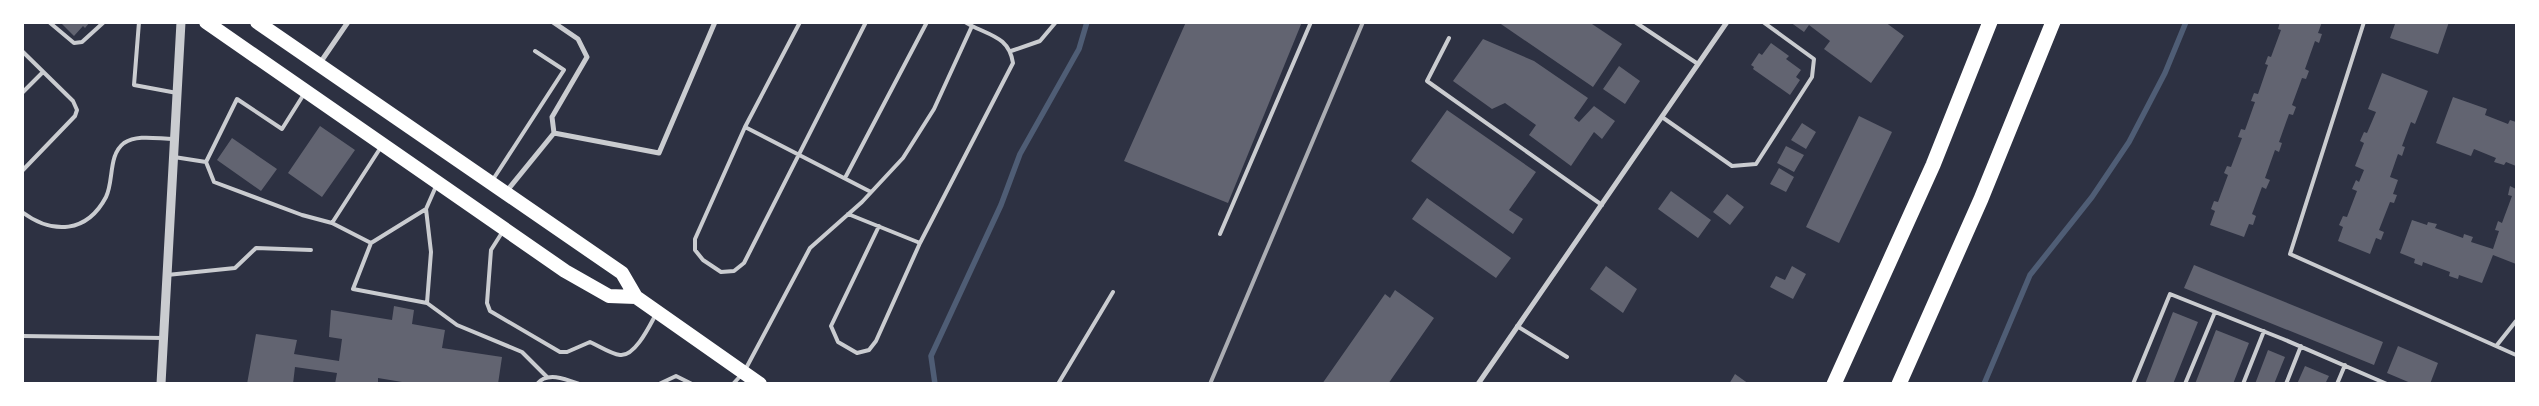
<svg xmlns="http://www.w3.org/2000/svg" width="2539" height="406" viewBox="0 0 2539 406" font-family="Lato,sans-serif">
  <rect width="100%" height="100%" fill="#2d3142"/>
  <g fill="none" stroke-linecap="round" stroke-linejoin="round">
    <!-- stream -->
    <path stroke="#4f5d75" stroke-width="5.5" d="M935,384L931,356L1001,205L1020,154L1079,49L1087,22
      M1984,384L2030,275L2092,197L2129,142L2165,73L2186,22"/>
  </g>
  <!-- building -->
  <path fill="#626471" d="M60,22H90L85,28L83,26L74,36Z
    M1186,22H1302L1228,203L1124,161Z
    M1498,22H1589L1622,44L1593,87Z
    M1790,22H1885L1904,36L1871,83L1824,49L1830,41L1809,25L1804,32Z
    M2280,22H2322L2318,33L2322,34L2319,43L2315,41L2305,69L2309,71L2306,79L2302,78L2292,105L2296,107L2293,115L2289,114L2279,142L2282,143L2279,152L2275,150L2265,178L2270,180L2266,189L2262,187L2252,214L2256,216L2253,225L2249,224L2244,237L2210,225L2215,211L2211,209L2214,201L2218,202L2228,175L2224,173L2227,166L2231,167L2242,138L2238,137L2241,129L2245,130L2255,102L2251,101L2254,93L2258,94L2268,65L2265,64L2268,56L2271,57L2281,30L2278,29Z
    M2398,22H2449L2438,54L2390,38L2395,24Z
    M1483,39L1534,61L1588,98L1574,118L1579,122L1594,106L1615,121L1602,139L1594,132L1571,166L1529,135L1536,125L1505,103L1492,109L1453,81Z
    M1771,43L1789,56L1786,59L1801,70L1796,77L1800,80L1790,95L1753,69L1754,67L1751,65L1759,53L1762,55Z
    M1619,66L1640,81L1625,104L1603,89Z
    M2382,73L2428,91L2415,124L2411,122L2402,146L2405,147L2402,156L2398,154L2390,177L2398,180L2393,194L2397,195L2394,203L2390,202L2379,230L2384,232L2381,240L2376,238L2370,254L2338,241L2343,227L2339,225L2343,216L2347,217L2357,191L2352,189L2356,180L2359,182L2364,170L2355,166L2364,143L2360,141L2364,132L2367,133L2376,112L2368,109Z
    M2453,97L2487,109L2485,115L2508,124L2510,120L2516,122V166L2506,162L2504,165L2494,162L2496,158L2474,149L2471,156L2436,143Z
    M1447,110L1536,172L1509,210L1523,219L1513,234L1411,161Z
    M1859,116L1892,132L1839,243L1806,227Z
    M1802,123L1816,132L1806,149L1791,140Z
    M320,126L355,150L322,197L288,173Z
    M232,138L277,169L261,191L217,160Z
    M1786,146L1804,155L1794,172L1777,163Z
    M1779,168L1794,177L1786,192L1770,184Z
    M2510,186L2516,189V264L2493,255L2482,283L2459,275L2458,279L2449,276L2450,272L2423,262L2422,266L2414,263L2415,259L2400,253L2412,220L2427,225L2428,222L2437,224L2435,228L2463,238L2464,234L2473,237L2471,242L2493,249L2499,231L2495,230L2498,221L2502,223L2512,196L2508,195Z
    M1671,191L1711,220L1698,238L1658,209Z
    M1727,194L1744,207L1730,225L1713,212Z
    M1427,198L1511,258L1496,278L1412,219Z
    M2194,265L2383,342L2374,365L2184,288Z
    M1606,266L1637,289L1623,313L1590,289Z
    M1792,266L1806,274L1793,299L1770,287L1776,276L1785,280Z
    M1395,290L1434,318L1388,384H1322L1385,294L1390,298Z
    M394,306L414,310L412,324L445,330L442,348L502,357L498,384H414L378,378V384H335L337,373L295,367L293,384H247L256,334L297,340L294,354L339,361L342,339L329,337L331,310L392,320Z
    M2173,312L2198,322L2173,384H2145Z
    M2216,330L2249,343L2233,384H2195Z
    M2398,346L2438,363L2430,384H2413L2387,373Z
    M2268,350L2285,357L2274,384H2255Z
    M2305,366L2329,376L2325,384H2297Z
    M1735,374L1749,384H1729Z"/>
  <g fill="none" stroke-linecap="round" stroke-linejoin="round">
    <!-- service -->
    <path stroke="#caccd0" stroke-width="4" d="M49,22L74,43L82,42L104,22
      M139,22L134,85L177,93
      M800,22L745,127L871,192
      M1635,22L1698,64
      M2364,22L2290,254L2516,355
      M1449,38L1427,81L1602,205
      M22,51L73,101L77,110L75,116L22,171
      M1011,51L1040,41L1056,22
      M22,93L43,72
      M1662,117L1732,166L1756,164L1812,77L1814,59L1763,22
      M745,127L695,239V250L703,260L721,272L734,271L744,263L866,22
      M174,157L206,162L237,99L282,129L304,94
      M206,162L214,182L302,215L332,223L381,147
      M845,178L927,22
      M492,181L564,70L535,51
      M22,212C53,235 87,233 106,197C114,181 108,155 124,143C138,134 158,139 173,139
      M848,214L920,243L1013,63C1009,38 992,36 972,26
      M332,223L371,243L353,289L427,303L431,252L426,209L437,184
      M879,226L831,326L838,342L857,353L869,350L876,341L920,243
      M503,231L491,250L487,303L490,311L560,352H567L590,342C599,346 611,354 620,355C635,357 650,325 656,314
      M1220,234L1311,22
      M371,243L426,209
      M167,275L235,268L256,248L311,250
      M427,303L457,325L522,352L547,377
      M1517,326L1567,357
      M22,336L164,338
      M2497,345L2516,321
      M537,384C547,371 566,379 579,384
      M659,384L676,376L692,384
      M733,384L744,372L810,248L862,202L903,158L934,109L972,26L965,22
      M1058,384L1113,292
      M2133,384L2170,294L2283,339L2387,384
      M2185,384L2215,312
      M2243,384L2264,331
      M2286,384L2301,346
      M2337,384L2345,365"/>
    <!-- minor -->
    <path stroke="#caccd0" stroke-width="5" d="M320,63L348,22
      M554,133L659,153L715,22
      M506,192L554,133L552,117L587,57L578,39L553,22
      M1478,384L1727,22"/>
    <!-- tertiary -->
    <path stroke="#caccd0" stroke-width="9" d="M161,384L181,22"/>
    <!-- trunk -->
    <path stroke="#fff" stroke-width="14" d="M206,22L565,271L609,296L636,297
      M257,22L622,273L636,297L760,384"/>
    <!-- motorway -->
    <path stroke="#fff" stroke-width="15" d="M1834,384L1933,165L1990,22
      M1899,384L1981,199L2053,22"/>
    <!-- rail -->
    <path stroke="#abadb3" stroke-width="4" d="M1210,384L1363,22"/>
  </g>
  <!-- border -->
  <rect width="2539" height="406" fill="none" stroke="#ffffff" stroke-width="48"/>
</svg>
